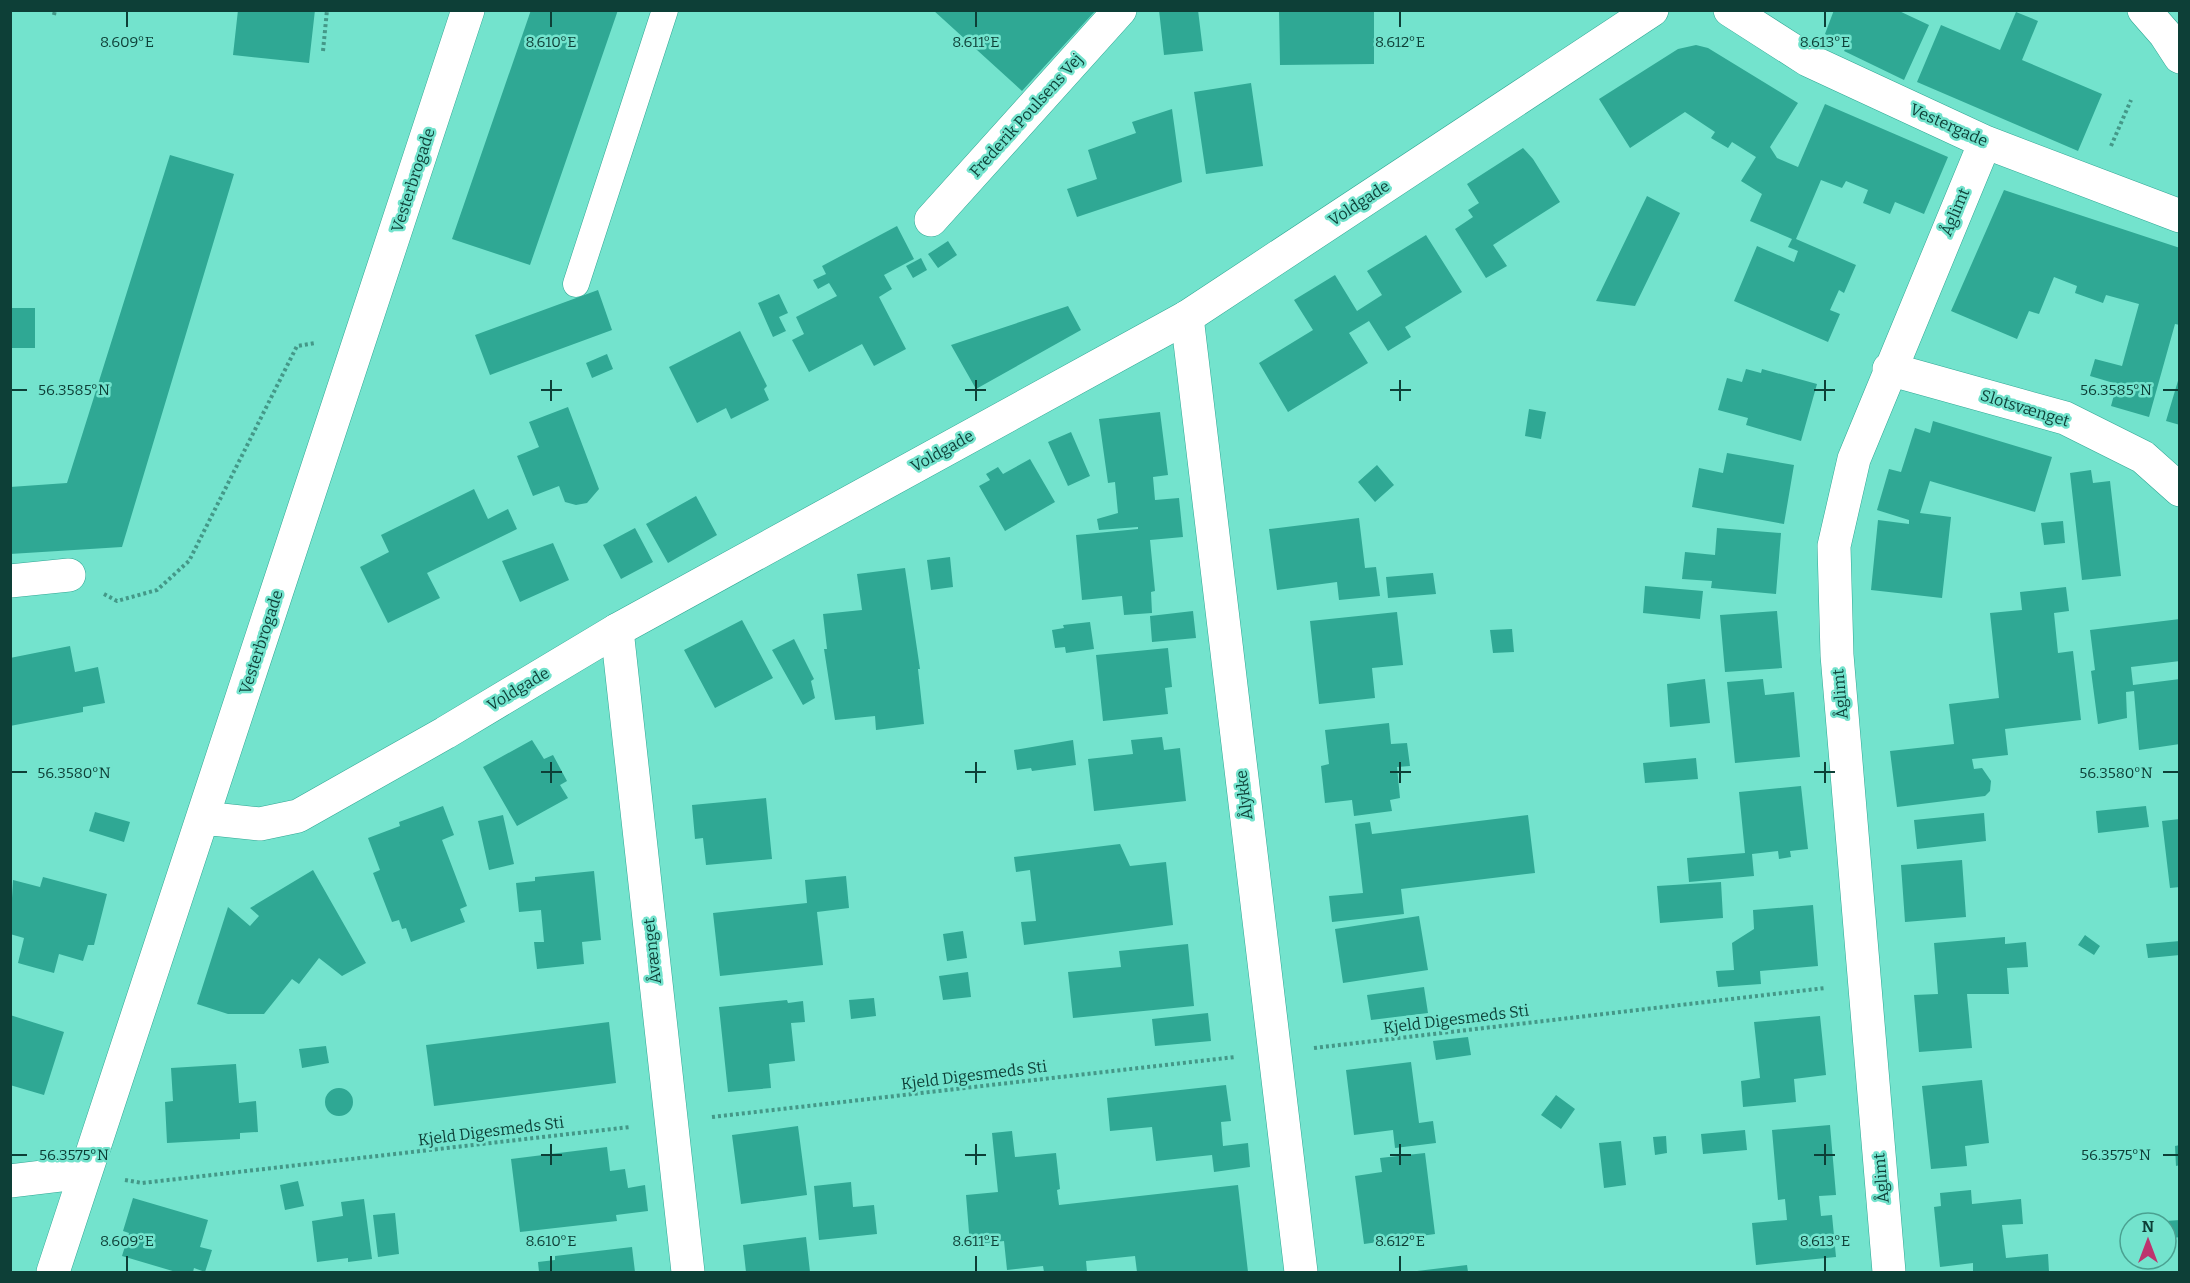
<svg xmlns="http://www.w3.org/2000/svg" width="2190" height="1283" viewBox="0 0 2190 1283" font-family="Bitter,serif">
  <rect width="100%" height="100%" fill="#73e3cd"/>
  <!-- building -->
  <path fill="#2fa894" d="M238,10H315L309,63L233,55Z
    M531,10H618L530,265L452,239Z
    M933,10H1096L1022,91Z
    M1159,10H1198L1203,51L1164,55Z
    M1279,10H1374V64L1280,65Z
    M1834,10H1897L1929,25L1904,80L1844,51L1847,45L1825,34Z
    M2016,12L2038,21L2022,60L2102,94L2078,151L1917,82L1941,25L2000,50Z
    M1696,45L1708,48L1798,103L1770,147L1777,158L1798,167L1825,104L1948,157L1924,214L1895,202L1890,214L1863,203L1868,190L1846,181L1842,188L1821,180L1796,239L1856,265L1844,293L1839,290L1830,310L1840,314L1828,342L1734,301L1757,246L1794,262L1798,251L1788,247L1792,239L1750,221L1762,194L1741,181L1756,157L1732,142L1728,148L1711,138L1715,132L1685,112L1630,148L1599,99L1678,49Z
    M1251,83L1263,166L1206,174L1194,92Z
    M1172,109L1182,182L1077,217L1067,189L1097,179L1088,150L1136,133L1132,122Z
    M1523,148L1533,159L1560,202L1493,245L1507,266L1486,278L1455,229L1473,217L1468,210L1479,203L1467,184Z
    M170,155L234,174L122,547L10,554V487L67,483Z
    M2004,190L2180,248V325L2175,324L2149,417L2111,406L2117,384L2090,376L2095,359L2122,366L2139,304L2106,295L2103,303L2075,293L2077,286L2054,277L2039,314L2029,311L2017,339L1951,311Z
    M1647,196L1680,213L1635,306L1596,301Z
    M897,226L914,259L884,275L892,289L879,297L906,349L874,366L862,344L809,372L792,340L804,334L796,317L837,296L829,283L818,289L813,280L826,274L822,266Z
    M1426,235L1462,292L1405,327L1411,337L1388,351L1369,321L1349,333L1368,363L1288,412L1259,363L1313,330L1294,300L1335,275L1357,311L1382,295L1367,271Z
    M948,241L957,255L938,268L928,254Z
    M921,258L927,270L913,278L906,266Z
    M598,290L612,330L490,375L475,335Z
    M779,294L788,313L779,317L786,331L773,337L758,303Z
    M1068,306L1081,330L976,389L951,345Z
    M10,308H35V348H10Z
    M740,331L767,386L764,389L769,400L731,419L726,408L697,423L669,367Z
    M607,354L613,369L592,378L586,363Z
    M1746,369L1761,373L1762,369L1817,384L1801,441L1746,425L1748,418L1718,410L1727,378L1742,382Z
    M2180,374V425L2166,421Z
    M568,407L599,489L587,503L576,505L565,502L559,486L533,496L517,456L539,447L529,422Z
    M1529,409L1546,412L1541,439L1525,436Z
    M1160,412L1168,475L1153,477L1155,500L1179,498L1183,537L1150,540L1155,591L1151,592L1152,613L1124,615L1122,596L1082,600L1076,535L1138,529V527L1099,530L1097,519L1118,513L1115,482L1108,483L1099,419Z
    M1933,421L2052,457L2035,512L1930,481L1920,513L1951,517L1942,598L1871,590L1878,520L1909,524V520L1877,510L1889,469L1901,472L1915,428L1930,433Z
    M1071,432L1090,476L1068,486L1048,442Z
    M1727,453L1794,465L1784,524L1692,507L1699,468L1723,473Z
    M1030,459L1055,502L1005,531L979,486L990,480L986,474L998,467L1003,474Z
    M1377,465L1394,485L1375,502L1358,482Z
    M2091,470L2093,483L2110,481L2121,576L2082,580L2070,473Z
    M474,489L488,519L508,509L517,529L427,573L440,598L388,623L360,567L389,552L381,535Z
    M696,496L717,535L668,563L646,524Z
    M1359,518L1365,568L1376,567L1380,596L1339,600L1337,582L1277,590L1269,529Z
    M2063,521L2065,543L2044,545L2041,523Z
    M635,528L653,562L621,579L603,545Z
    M1717,528L1781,533L1776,594L1711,588L1712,581L1682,579L1685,552L1715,555Z
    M553,543L569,580L520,602L502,561Z
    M950,557L953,587L931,590L927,560Z
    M905,568L920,669H918L924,724L876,730L875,716L835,720L824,649H827L823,614L862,610L857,574Z
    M1433,573L1436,594L1388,598L1386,577Z
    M1645,586L1703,591L1700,619L1643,613Z
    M2066,587L2069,611L2054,613L2058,653L2073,651L2081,720L2005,729L2008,755L1972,759L1974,769L1982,768L1991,781L1990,791L1985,796L1897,807L1890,751L1954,744L1949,704L1999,698L1990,613L2022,610L2020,592Z
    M1193,611L1196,638L1152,642L1150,616Z
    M1777,611L1782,668L1725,672L1720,615Z
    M1397,612L1403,665L1372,668L1375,698L1319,704L1310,621Z
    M2180,619V661L2131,667L2133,685L2180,679V744L2139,750L2134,691L2126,692L2127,718L2098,724L2091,671L2095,670L2090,630Z
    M742,620L773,678L715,708L684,650Z
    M1090,622L1094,649L1066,653L1065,647L1055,648L1052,630L1064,628L1063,625Z
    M1512,629L1514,652L1493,653L1490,630Z
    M794,639L814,679L811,681L815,698L803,705L772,650Z
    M70,646L75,672L98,667L105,703L83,707V712L10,726V658Z
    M1168,648L1172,687L1165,688L1168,714L1103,721L1096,655Z
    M1705,679L1710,723L1670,727L1667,684Z
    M1763,679L1765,695L1794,692L1800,757L1735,763L1727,682Z
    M1389,723L1391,744L1407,743L1410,766L1397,767L1400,798L1390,800L1392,811L1354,816L1352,800L1325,803L1321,766L1329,764L1325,730Z
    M1162,737L1164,750L1180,748L1186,801L1094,811L1088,759L1133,754L1131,740Z
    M532,740L544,759L553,755L567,781L560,785L568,798L517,826L483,767Z
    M1073,740L1076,765L1032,771L1031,768L1017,770L1014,750Z
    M1696,758L1698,779L1645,783L1643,763Z
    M1801,786L1808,849L1790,851L1791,857L1779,859L1778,851L1752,854L1754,876L1689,882L1687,858L1745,853L1739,792Z
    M766,798L772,859L706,865L703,838L695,839L692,805Z
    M443,806L454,835L442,840L467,906L460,909L465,922L411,942L406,928L402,929L399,920L392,922L373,873L380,870L368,838L400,826L399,822Z
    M2146,806L2149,827L2098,833L2096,811Z
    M95,812L130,822L124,842L89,831Z
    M1984,813L1986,841L1917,849L1914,820Z
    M503,815L514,864L489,870L478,821Z
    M1528,815L1535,873L1401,889L1404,914L1332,922L1329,896L1363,893L1355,824L1370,822L1372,834Z
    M2180,819V887L2170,888L2162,821Z
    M1120,844L1130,866L1166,862L1173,925L1024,945L1021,922L1036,921L1030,870L1016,872L1014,857Z
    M1962,860L1966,917L1905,922L1901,865Z
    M313,870L366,963L342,976L319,958L299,984L292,979L264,1014H228L197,1004L228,907L250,926L259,916L250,908Z
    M594,871L601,940L582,942L584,964L537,969L534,942H544L541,910L519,912L516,883L535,881V877Z
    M846,876L849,908L817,912L823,965L720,976L713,913L807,903L805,880Z
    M43,877L107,894L94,945H88L83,961L59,954L54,973L18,963L24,938L10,934L13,880L40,887Z
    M1721,882L1723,918L1660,923L1657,886Z
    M1813,905L1818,966L1760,971L1761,984L1718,987L1716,971L1734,970L1732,943L1754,929L1753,910Z
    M1419,916L1428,970L1343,983L1335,929Z
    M963,931L967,958L947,961L943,934Z
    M2085,935L2100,946L2094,955L2078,945Z
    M2005,937V944L2026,942L2028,967L2007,968L2009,994H1967L1972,1048L1919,1052L1914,995L1938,994L1934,943Z
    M2180,941V955L2148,958L2146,944Z
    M1188,944L1194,1006L1073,1018L1068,972L1121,967L1119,951Z
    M968,972L971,997L943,1000L939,976Z
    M1424,987L1428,1013L1371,1020L1367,995Z
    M874,998L876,1016L851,1019L849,1000Z
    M787,1000L788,1003L803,1001L805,1022L791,1023L795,1061L769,1064L771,1088L728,1092L719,1007Z
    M1208,1013L1211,1041L1155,1046L1152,1019Z
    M10,1015L64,1032L44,1095L10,1085Z
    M1820,1016L1826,1075L1794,1079L1796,1102L1743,1107L1741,1081L1760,1078L1754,1022Z
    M609,1022L616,1083L434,1106L426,1045Z
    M1468,1037L1471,1055L1436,1060L1433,1041Z
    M326,1046L329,1063L302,1068L299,1049Z
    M1411,1062L1419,1123L1433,1121L1436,1143L1395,1148L1393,1130L1354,1135L1346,1070Z
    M236,1064L239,1103L256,1101L258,1132L240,1133V1139L167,1143L165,1102L173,1101L171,1068Z
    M1982,1080L1989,1143L1965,1146L1967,1166L1931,1169L1922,1086Z
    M1226,1085L1231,1121L1221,1122L1223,1146L1248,1143L1250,1167L1214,1172L1212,1155L1156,1161L1152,1127L1110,1131L1107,1098Z
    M325 1102a14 14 0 1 1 28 0a14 14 0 1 1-28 0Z
    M1556,1095L1575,1109L1561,1129L1541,1115Z
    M1830,1125L1836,1195L1819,1196L1821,1216L1832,1215L1836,1257L1756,1265L1752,1223L1787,1220L1785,1199L1778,1200L1772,1130Z
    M798,1126L807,1195L741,1204L732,1135Z
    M1745,1130L1747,1150L1703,1154L1701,1134Z
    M1012,1131L1015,1157L1056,1153L1060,1189L1057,1190L1059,1205L1238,1185L1248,1272H1137L1135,1256L1086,1261L1087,1272H1044L1043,1266L1007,1270L1004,1241L970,1245L966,1195L998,1192L992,1133Z
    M1666,1136L1667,1153L1655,1155L1653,1137Z
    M1621,1141L1626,1185L1604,1188L1599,1143Z
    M2180,1145V1165L2176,1166L2175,1146Z
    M607,1147L610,1171L625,1169L628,1188L645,1185L648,1211L616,1215L617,1221L520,1232L511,1159Z
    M1425,1153L1435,1234L1364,1244L1355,1176L1382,1172L1380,1158Z
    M298,1181L304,1206L285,1210L280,1185Z
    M851,1182L853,1207L874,1205L877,1234L819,1240L814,1186Z
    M1971,1190L1972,1204L2021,1199L2023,1224L2002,1225L2006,1258L2048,1254L2049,1272H1973V1263L1940,1267L1934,1207L1941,1206L1940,1193Z
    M133,1198L208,1220L200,1247L212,1250L205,1272L194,1268L193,1272H176L122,1256L129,1233L123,1231Z
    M364,1199L372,1259L348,1262V1258L317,1262L312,1221L343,1216L341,1202Z
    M395,1213L399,1254L378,1257L373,1215Z
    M2180,1220V1237L2166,1239V1221Z
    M806,1237L810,1272H746L743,1245Z
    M632,1247L635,1272H539L538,1262L555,1260V1256Z
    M1467,1265L1468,1272H1417V1271Z"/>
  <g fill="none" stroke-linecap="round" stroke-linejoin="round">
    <defs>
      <path id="service" d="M576,284L665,10"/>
      <path id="minor" d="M1730,10L1808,60L1985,142L2180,216
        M931,220L1120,10
        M1187,317L1301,1272
        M1889,369L2065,418L2143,457L2180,490
        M10,581L69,575
        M617,630L688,1272
        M10,1181L85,1172
        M1889,1272L1837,655L1834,546L1854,459L1985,142"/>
      <path id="tertiary" d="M2144,10L2165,34L2180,57
        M203,818L260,824L298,816L445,733L617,630L1187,317L1652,10
        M53,1272L468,10"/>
    </defs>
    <!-- service casing -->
    <use href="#service" stroke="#2fa794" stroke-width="27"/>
    <!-- minor casing -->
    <use href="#minor" stroke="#2fa794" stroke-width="34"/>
    <!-- tertiary casing -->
    <use href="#tertiary" stroke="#2fa794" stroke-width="34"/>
    <!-- path -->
    <path stroke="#449888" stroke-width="4" stroke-dasharray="3 3" stroke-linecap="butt" d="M54,15L55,10
      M323,51L327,10
      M2111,146L2131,100
      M104,594L117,601L157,590L189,561L297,346L315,343
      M1314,1048L1825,988
      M712,1117L1235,1057
      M125,1180L142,1183L630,1127"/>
    <!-- service -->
    <use href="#service" stroke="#fff" stroke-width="26"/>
    <!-- minor -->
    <use href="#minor" stroke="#fff" stroke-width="33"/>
    <!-- tertiary -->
    <use href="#tertiary" stroke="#fff" stroke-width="33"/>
  </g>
  <!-- ticks -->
  <path fill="none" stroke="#0d3f37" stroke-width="2" d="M127,12V27M551,12V27M976,12V27M1400,12V27M1825,12V27M551,380V401M976,380V401M1400,380V401M1825,380V401M12,390H27M541,390H562M965,390H986M1390,390H1411M1814,390H1835M2163,390H2178M551,762V783M976,762V783M1400,762V783M1825,762V783M12,772H27M541,772H562M965,772H986M1390,772H1411M1814,772H1835M2163,772H2178M551,1144V1165M976,1144V1165M1400,1144V1165M1825,1144V1165M12,1155H27M541,1155H562M965,1155H986M1390,1155H1411M1814,1155H1835M2163,1155H2178M127,1256V1271M551,1256V1271M976,1256V1271M1400,1256V1271M1825,1256V1271"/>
  <g text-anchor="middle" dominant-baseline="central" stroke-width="5" stroke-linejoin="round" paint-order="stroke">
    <!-- street labels -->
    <g font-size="16" fill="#0d3f37" stroke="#73e3cd">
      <text transform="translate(1026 115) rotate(-48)">Frederik Poulsens Vej</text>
      <text transform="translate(1949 125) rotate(24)">Vestergade</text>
      <text transform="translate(413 180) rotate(-72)">Vesterbrogade</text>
      <text transform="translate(1359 203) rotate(-33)">Voldgade</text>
      <text transform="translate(1955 212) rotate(-67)">Åglimt</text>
      <text transform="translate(2025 408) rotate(17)">Slotsvænget</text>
      <text transform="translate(942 451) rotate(-29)">Voldgade</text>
      <text transform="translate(261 642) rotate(-72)">Vesterbrogade</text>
      <text transform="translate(518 689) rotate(-31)">Voldgade</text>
      <text transform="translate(1840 694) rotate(-95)">Åglimt</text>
      <text transform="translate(1244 795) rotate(-97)">Ålykke</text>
      <text transform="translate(652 951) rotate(-96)">Åvænget</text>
      <text transform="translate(1456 1019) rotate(-7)">Kjeld Digesmeds Sti</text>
      <text transform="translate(974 1075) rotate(-7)">Kjeld Digesmeds Sti</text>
      <text transform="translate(491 1131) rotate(-7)">Kjeld Digesmeds Sti</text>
      <text transform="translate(1881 1178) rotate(-95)">Åglimt</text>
    </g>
  </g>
  <g font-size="15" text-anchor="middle" fill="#0d3f37" stroke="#73e3cd" stroke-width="5" stroke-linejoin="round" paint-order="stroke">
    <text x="127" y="47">8.609°E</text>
    <text x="551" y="47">8.610°E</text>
    <text x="976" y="47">8.611°E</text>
    <text x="1400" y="47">8.612°E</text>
    <text x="1825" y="47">8.613°E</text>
    <text x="74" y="395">56.3585°N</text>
    <text x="2116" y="395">56.3585°N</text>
    <text x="74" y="778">56.3580°N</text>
    <text x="2116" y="778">56.3580°N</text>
    <text x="74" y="1160">56.3575°N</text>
    <text x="2116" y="1160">56.3575°N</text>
    <text x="127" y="1246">8.609°E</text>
    <text x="551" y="1246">8.610°E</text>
    <text x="976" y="1246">8.611°E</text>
    <text x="1400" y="1246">8.612°E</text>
    <text x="1825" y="1246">8.613°E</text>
  </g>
  <!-- border -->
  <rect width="2190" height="1283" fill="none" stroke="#0d3f37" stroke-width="24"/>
  <!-- north arrow -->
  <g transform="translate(2148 1241)"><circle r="28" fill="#73e3cd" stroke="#4aa191" stroke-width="1.5"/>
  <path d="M0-4.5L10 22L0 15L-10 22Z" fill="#bd336e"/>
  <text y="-9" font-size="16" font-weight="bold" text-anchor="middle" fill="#0d3f37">N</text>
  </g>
</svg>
